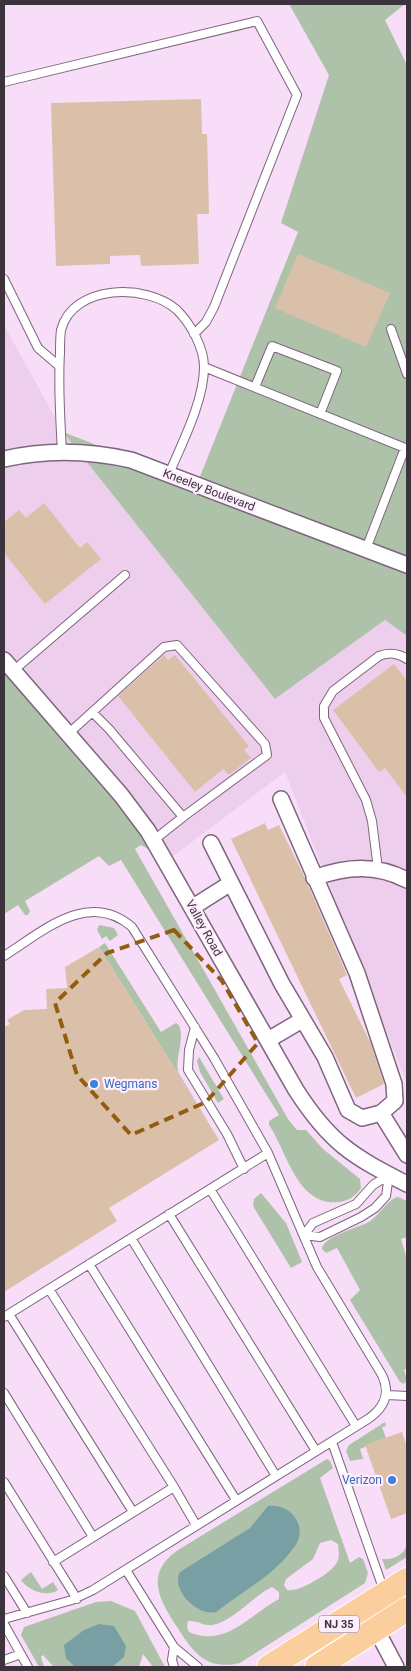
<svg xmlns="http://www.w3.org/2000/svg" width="411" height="1671" viewBox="0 0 411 1671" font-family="Roboto,sans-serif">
  <rect width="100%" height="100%" fill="#f7ddf7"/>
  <!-- built -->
  <path fill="#eeceed" d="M4,325L63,432L276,699L385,620L407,636V1084L285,772L168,860L4,658Z"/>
  <!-- green -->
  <path fill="#aec2aa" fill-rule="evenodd" d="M289,4H405L385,20L407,65V636L385,620L275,699L63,432L197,484L298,232L281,223L329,75Z
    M4,658L168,860L141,845L135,849L288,1119L297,1130H306L323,1149L360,1179L361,1188C356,1196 348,1201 339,1202C297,1207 287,1151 269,1125V1121L279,1115L121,860L109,866L99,856L25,901L30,911L28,915H25L18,905L4,914Z
    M99,925L114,928L118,935L110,941L106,936L102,939L97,930Z
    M105,943L161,1032L176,1023L179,1025C185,1041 175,1056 178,1072L219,1140L99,947Z
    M199,1057L224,1099L218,1103L200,1072L197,1061Z
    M261,1193L286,1223L302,1262L291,1268L253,1206L254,1199Z
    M398,1197L407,1201V1237L401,1239L407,1259V1368L404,1370L407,1380L404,1384L400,1382L350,1300L360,1290L337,1248L326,1253L322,1249C322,1238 355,1228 365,1224C379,1218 387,1199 398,1197Z
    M385,1422L386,1426L382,1427L386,1438L360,1449L363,1459L350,1461L346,1451L349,1445Z
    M327,1459L330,1461L333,1468L320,1478L350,1563L359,1557L363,1559L368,1573L365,1583L240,1663C206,1671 193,1652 177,1627C159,1599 144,1574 178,1550ZM331,1540L338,1544C338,1549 340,1555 338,1560C335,1572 298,1593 287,1590L284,1585L286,1579L313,1559L320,1543ZM272,1587L279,1592V1599C250,1614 227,1648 189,1632L187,1627L188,1621C196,1620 204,1626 212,1625C232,1622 253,1596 272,1587Z
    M407,1545V1557L386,1570L382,1559C393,1560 403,1556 407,1545Z
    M31,1572L42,1589L53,1582L58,1590C47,1598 27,1590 21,1580Z
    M111,1601L135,1611L165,1667H153L143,1654L139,1667H54L43,1655L41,1657L44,1667H39L21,1635L24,1627L96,1602Z"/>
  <!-- water -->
  <path fill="#78a0a4" d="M268,1506C290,1503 309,1526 295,1546C275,1575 243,1591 216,1612C198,1617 170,1589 180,1572L250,1528Z
    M99,1624L114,1626L126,1646L124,1657L112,1667H75L66,1658L64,1645L84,1630Z"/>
  <!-- building -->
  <path fill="#dbc0a9" d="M201,99L202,134H207L209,214H197L199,264L141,266L140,255L110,256V264L56,266L51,103Z
    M298,254L390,293L366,347L275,308Z
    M44,503L80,548L87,542L101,559L45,604L4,553V522L19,510L26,518Z
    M164,655L168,660L175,655L249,746L244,750L251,758L229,775L223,769L195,792L118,696Z
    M394,664L407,681V797L385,768L379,772L333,710Z
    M265,823L268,830L279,825L305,878L347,975L339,979L371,1044L384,1084L356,1098L231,839Z
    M99,947L219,1140L109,1208L117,1221L4,1292V1027L10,1024L7,1020L24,1010L47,1009L46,989L67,988L65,967Z
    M402,1432L407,1447V1513L391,1519L365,1445Z"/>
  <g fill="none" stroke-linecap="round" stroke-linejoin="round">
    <defs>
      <path id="lane" d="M4,82L257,21L297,95L214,307L206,322L194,334
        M4,279L38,348L59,366
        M391,329L407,374
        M204,367L405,448L366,549
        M255,387L272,346L337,371L320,414
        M62,451C60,418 58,385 60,353C60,345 60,337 61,330C73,284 147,283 177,310C191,324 204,348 204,367C204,401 182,443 169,474
        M13,671L125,575
        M92,712L109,729L183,817L154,840
        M68,734L164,647L177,645L265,744L267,755L183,817
        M378,869L372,821L366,800L324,718V706L333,691L379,656C390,652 398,653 407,659
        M4,956C42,932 88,889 132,927L214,1058L268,1153
        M195,1027L189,1050L188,1070L227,1134L244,1169
        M210,1189L356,1426
        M169,1214L316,1451
        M304,1235L320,1237L361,1217L375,1208L386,1196L389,1175
        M304,1235L313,1223L356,1204L373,1185L389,1175
        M131,1238L276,1476
        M89,1264L236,1500
        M49,1289L174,1487
        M9,1314L133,1512
        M4,1317L268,1153L317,1267L382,1375C391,1394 384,1408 368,1419L93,1590L72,1600L4,1619
        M4,1393L93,1537
        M387,1395L407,1396
        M332,1442L384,1591
        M4,1482L77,1599
        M53,1562L174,1487L196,1525
        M126,1570L174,1647L198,1667
        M4,1576L27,1613
        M4,1624L28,1667
        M174,1647L172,1660L174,1667
        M4,1660L21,1654"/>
      <path id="street" d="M4,459C47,449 87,450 131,460L407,565
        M4,660L121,795L148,831L296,1090C330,1143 352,1156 407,1184
        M281,799L357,973L394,1084L395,1101L381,1113L407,1155
        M211,843L282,984L325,1057L348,1110L362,1118L381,1113
        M314,878C347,866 376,864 407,880
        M193,907L231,883
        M268,1040L302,1020
        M376,1629L396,1667"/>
      <path id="primary" d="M269,1667L407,1580
        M317,1667L407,1609"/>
    </defs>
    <!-- lane casing -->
    <use href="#lane" stroke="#7d667d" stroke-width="10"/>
    <!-- street casing -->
    <use href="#street" stroke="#7d667d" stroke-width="18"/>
    <!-- primary casing -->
    <use href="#primary" stroke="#fff" stroke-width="26"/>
    <!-- lane -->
    <use href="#lane" stroke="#fff" stroke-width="8"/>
    <!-- street -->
    <use href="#street" stroke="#fff" stroke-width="15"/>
    <!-- primary -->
    <use href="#primary" stroke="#fbcf9d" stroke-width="24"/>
  </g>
  <!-- marked area -->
  <path fill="none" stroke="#925d11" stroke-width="4" stroke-dasharray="10 6" stroke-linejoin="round" d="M174,930L222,981L258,1043L206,1102L131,1135L77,1075L55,1003L107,953Z"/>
  <!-- markers -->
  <g fill="#3f7fe0" stroke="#feeefe" stroke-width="2">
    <circle cx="94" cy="1084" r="5"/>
    <circle cx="392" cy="1480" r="5"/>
  </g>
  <g text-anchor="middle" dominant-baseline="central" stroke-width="4.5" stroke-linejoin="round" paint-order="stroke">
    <!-- shield labels -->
    <rect fill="#feeefe" stroke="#776b77" stroke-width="1" x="319" y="1615.5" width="40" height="17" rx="4"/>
    <g font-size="11" font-weight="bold" fill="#3d333d">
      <text x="339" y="1624">NJ 35</text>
    </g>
    <!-- street labels -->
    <g font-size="12" fill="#3d333d" stroke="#feeefe">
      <text transform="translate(209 490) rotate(21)">Kneeley Boulevard</text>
      <text transform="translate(204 928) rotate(61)">Valley Road</text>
    </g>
    <!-- shop labels -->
    <g font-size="12" fill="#366cbe" stroke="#feeefe" text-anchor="start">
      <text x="104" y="1084">Wegmans</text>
      <text x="382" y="1480" text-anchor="end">Verizon</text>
    </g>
  </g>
  <!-- border -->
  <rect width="411" height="1671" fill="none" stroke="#3d333d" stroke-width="10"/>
</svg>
